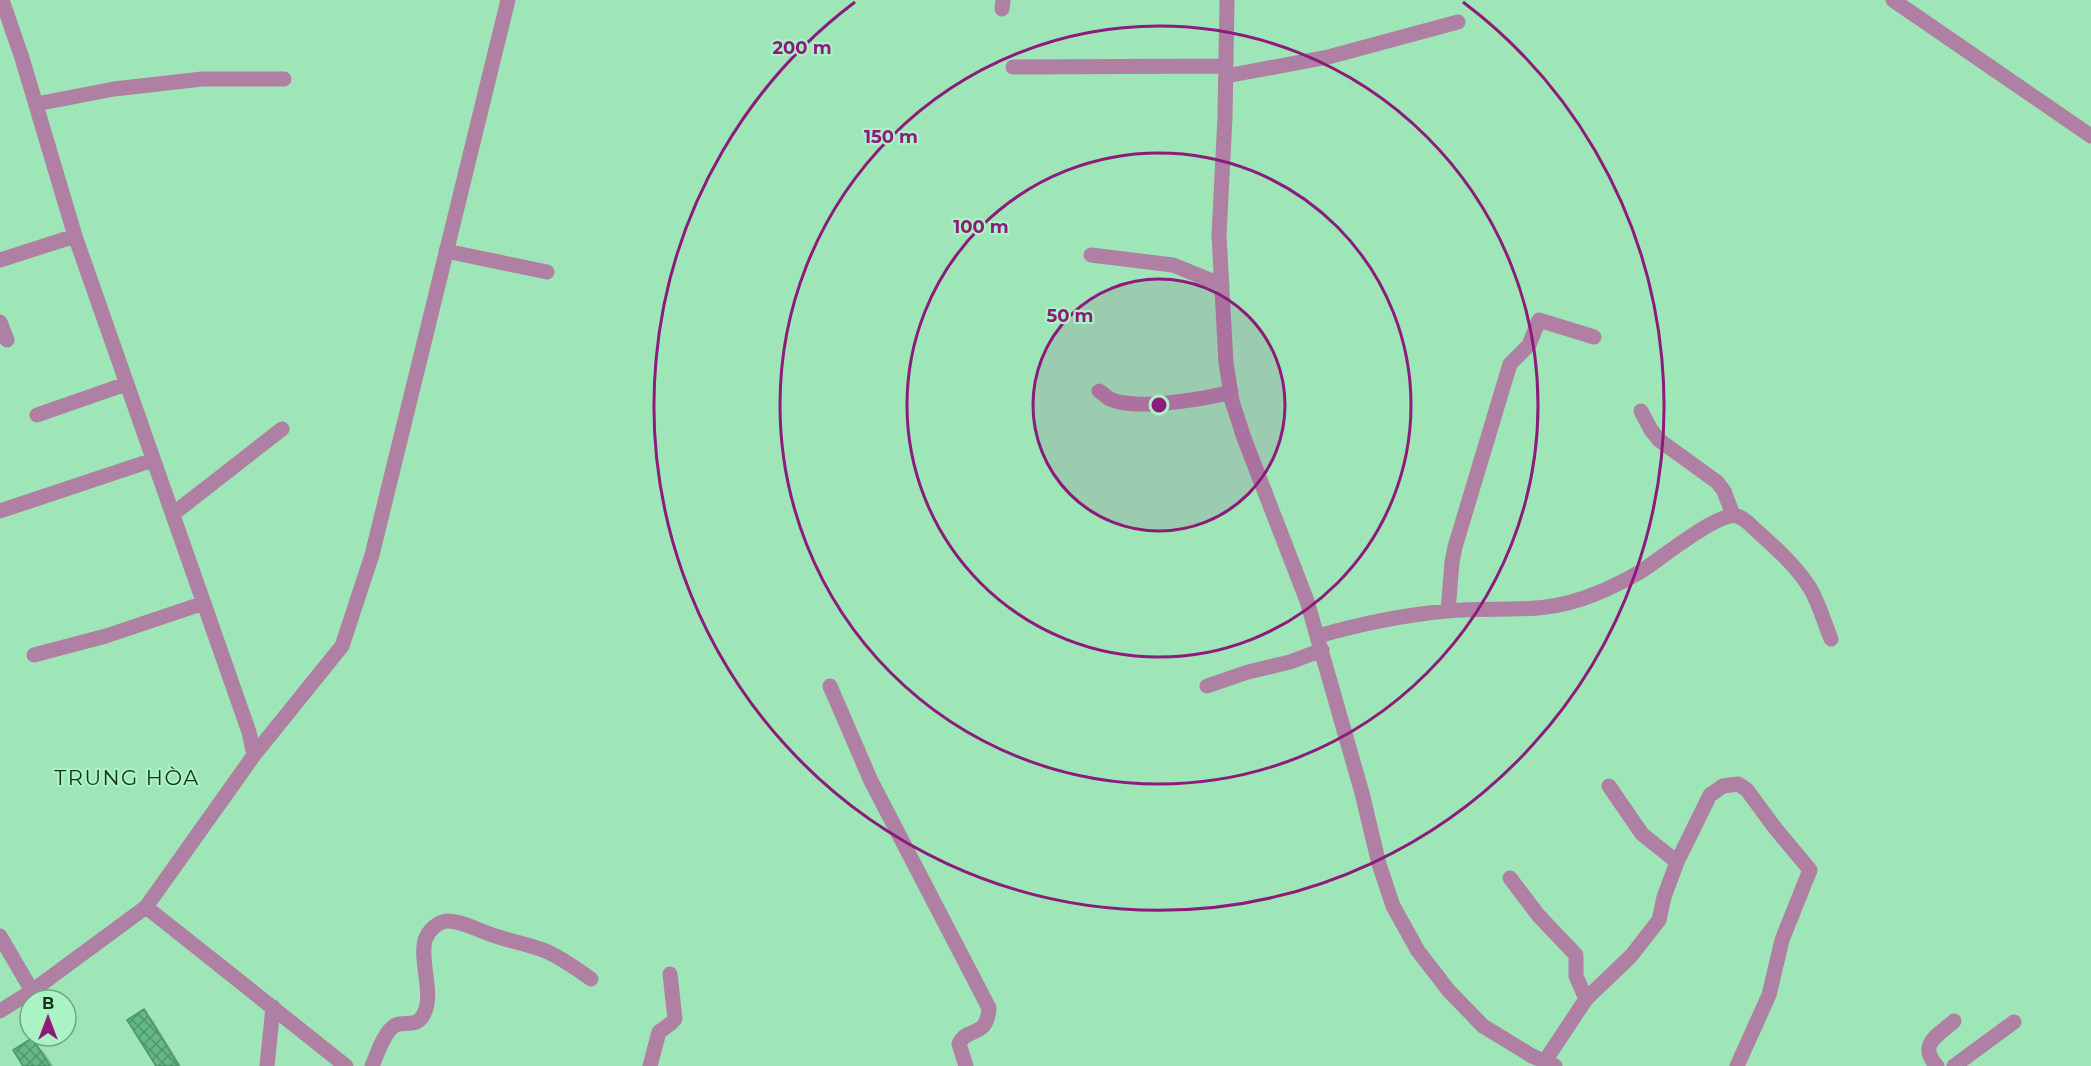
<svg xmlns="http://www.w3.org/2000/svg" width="2091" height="1066" viewBox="0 0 2091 1066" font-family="Montserrat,sans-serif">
  <defs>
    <pattern id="building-cross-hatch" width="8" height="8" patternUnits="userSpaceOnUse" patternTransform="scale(1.5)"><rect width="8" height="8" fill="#63b884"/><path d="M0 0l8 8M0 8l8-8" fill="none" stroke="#50966c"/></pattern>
  </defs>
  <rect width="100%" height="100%" fill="#9ee5b7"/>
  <!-- shadow -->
  <path fill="#0003" d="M144,1011L152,1019L181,1066H157Z
    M32,1040L44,1052L53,1066H25Z"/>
  <!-- building -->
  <path fill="url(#building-cross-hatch)" stroke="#4e9369" stroke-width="1.5" d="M144,1009L179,1066H156L127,1020Z
    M32,1038L50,1066H23L13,1050Z"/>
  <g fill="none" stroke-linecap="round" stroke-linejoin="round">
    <!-- minor -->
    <path stroke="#b07fa4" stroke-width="15" d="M1227,0L1225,117L1219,235L1226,363L1232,401L1244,438L1307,601L1362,793L1379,864L1393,906L1418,951L1449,991L1483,1026L1532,1056L1555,1066
      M1893,0L2091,136
      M1002,9L1003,0
      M1013,67L1226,66
      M1226,76L1328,57L1458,22
      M36,104L114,89L202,79H284
      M446,251L547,272
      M1091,255L1173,265L1222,285
      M0,260L75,236
      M0,322L7,340
      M1099,391C1103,393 1106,397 1110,399C1135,411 1204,399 1231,392
      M1641,411L1651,430L1659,440L1717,482L1724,491L1733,515
      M37,415L126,384
      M0,511L153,460
      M173,514L282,429
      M1448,611L1452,562L1455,547L1510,364L1529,345L1539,320L1594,337
      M1318,636C1360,624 1404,615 1447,611C1501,606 1542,616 1595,594C1610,588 1626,580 1640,572C1658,561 1718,511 1737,516C1745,518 1751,526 1758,532C1777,549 1796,566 1810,588C1819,603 1824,622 1831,639
      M34,655L106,636L204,603
      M830,686L871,781L989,1008C987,1039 967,1026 959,1044L966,1066
      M1207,686L1248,672L1290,662L1322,650
      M254,755L342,646L372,555L508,0
      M1609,786L1642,834L1677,862
      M1510,878L1538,915L1576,955V976L1586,999
      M146,907L346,1066
      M0,936L32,991
      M0,1011L32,991L146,907L254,755L249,732L75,236L22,58L2,0
      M1545,1061L1586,999L1631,956L1659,920L1664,897L1677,862L1710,795L1723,786L1738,784L1747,790L1775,828L1810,870L1782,940L1769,995L1737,1066
      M267,1066L273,1007
      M372,1066C377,1055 383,1034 394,1026C402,1020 415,1028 422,1017C436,997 419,963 425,940C428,931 438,921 448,921C462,921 475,929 487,933C507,941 529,944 548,952C563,959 577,969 591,979
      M650,1066L659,1032L670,1024L675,1019L670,974
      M1937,1066C1917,1044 1938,1036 1954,1021
      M1954,1066L2014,1022"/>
  </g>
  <!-- distance rings -->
  <circle cx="1159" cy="405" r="126" fill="#8d1b7c" fill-opacity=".12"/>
  <g fill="none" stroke="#8d1b7c" stroke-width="3">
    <circle cx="1159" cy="405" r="126"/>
    <circle cx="1159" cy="405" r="252"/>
    <circle cx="1159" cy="405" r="379"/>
    <path d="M1463 2A505 505 0 1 1 855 2"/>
  </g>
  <g text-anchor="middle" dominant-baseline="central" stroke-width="4.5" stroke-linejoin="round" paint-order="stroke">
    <!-- quarter labels -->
    <g font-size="21" letter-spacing="1.5" fill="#153221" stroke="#abf3c4">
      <text x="127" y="777">TRUNG HÒA</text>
    </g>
  </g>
  <circle cx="1159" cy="405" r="9" fill="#8d1b7c" stroke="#abf3c4" stroke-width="3"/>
  <g font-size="18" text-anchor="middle" font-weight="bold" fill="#8d1b7c" stroke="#abf3c4" stroke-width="4.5" stroke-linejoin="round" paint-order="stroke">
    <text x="802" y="54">200 m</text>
    <text x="891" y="143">150 m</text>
    <text x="981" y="233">100 m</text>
    <text x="1070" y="322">50 m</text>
  </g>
  <!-- north arrow -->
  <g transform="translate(48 1018)"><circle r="28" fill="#abf3c4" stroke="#6fa683" stroke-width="1.5"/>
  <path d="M0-4.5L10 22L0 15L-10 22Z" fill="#8d1b7c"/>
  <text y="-9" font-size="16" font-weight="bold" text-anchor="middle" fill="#153221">B</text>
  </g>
</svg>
